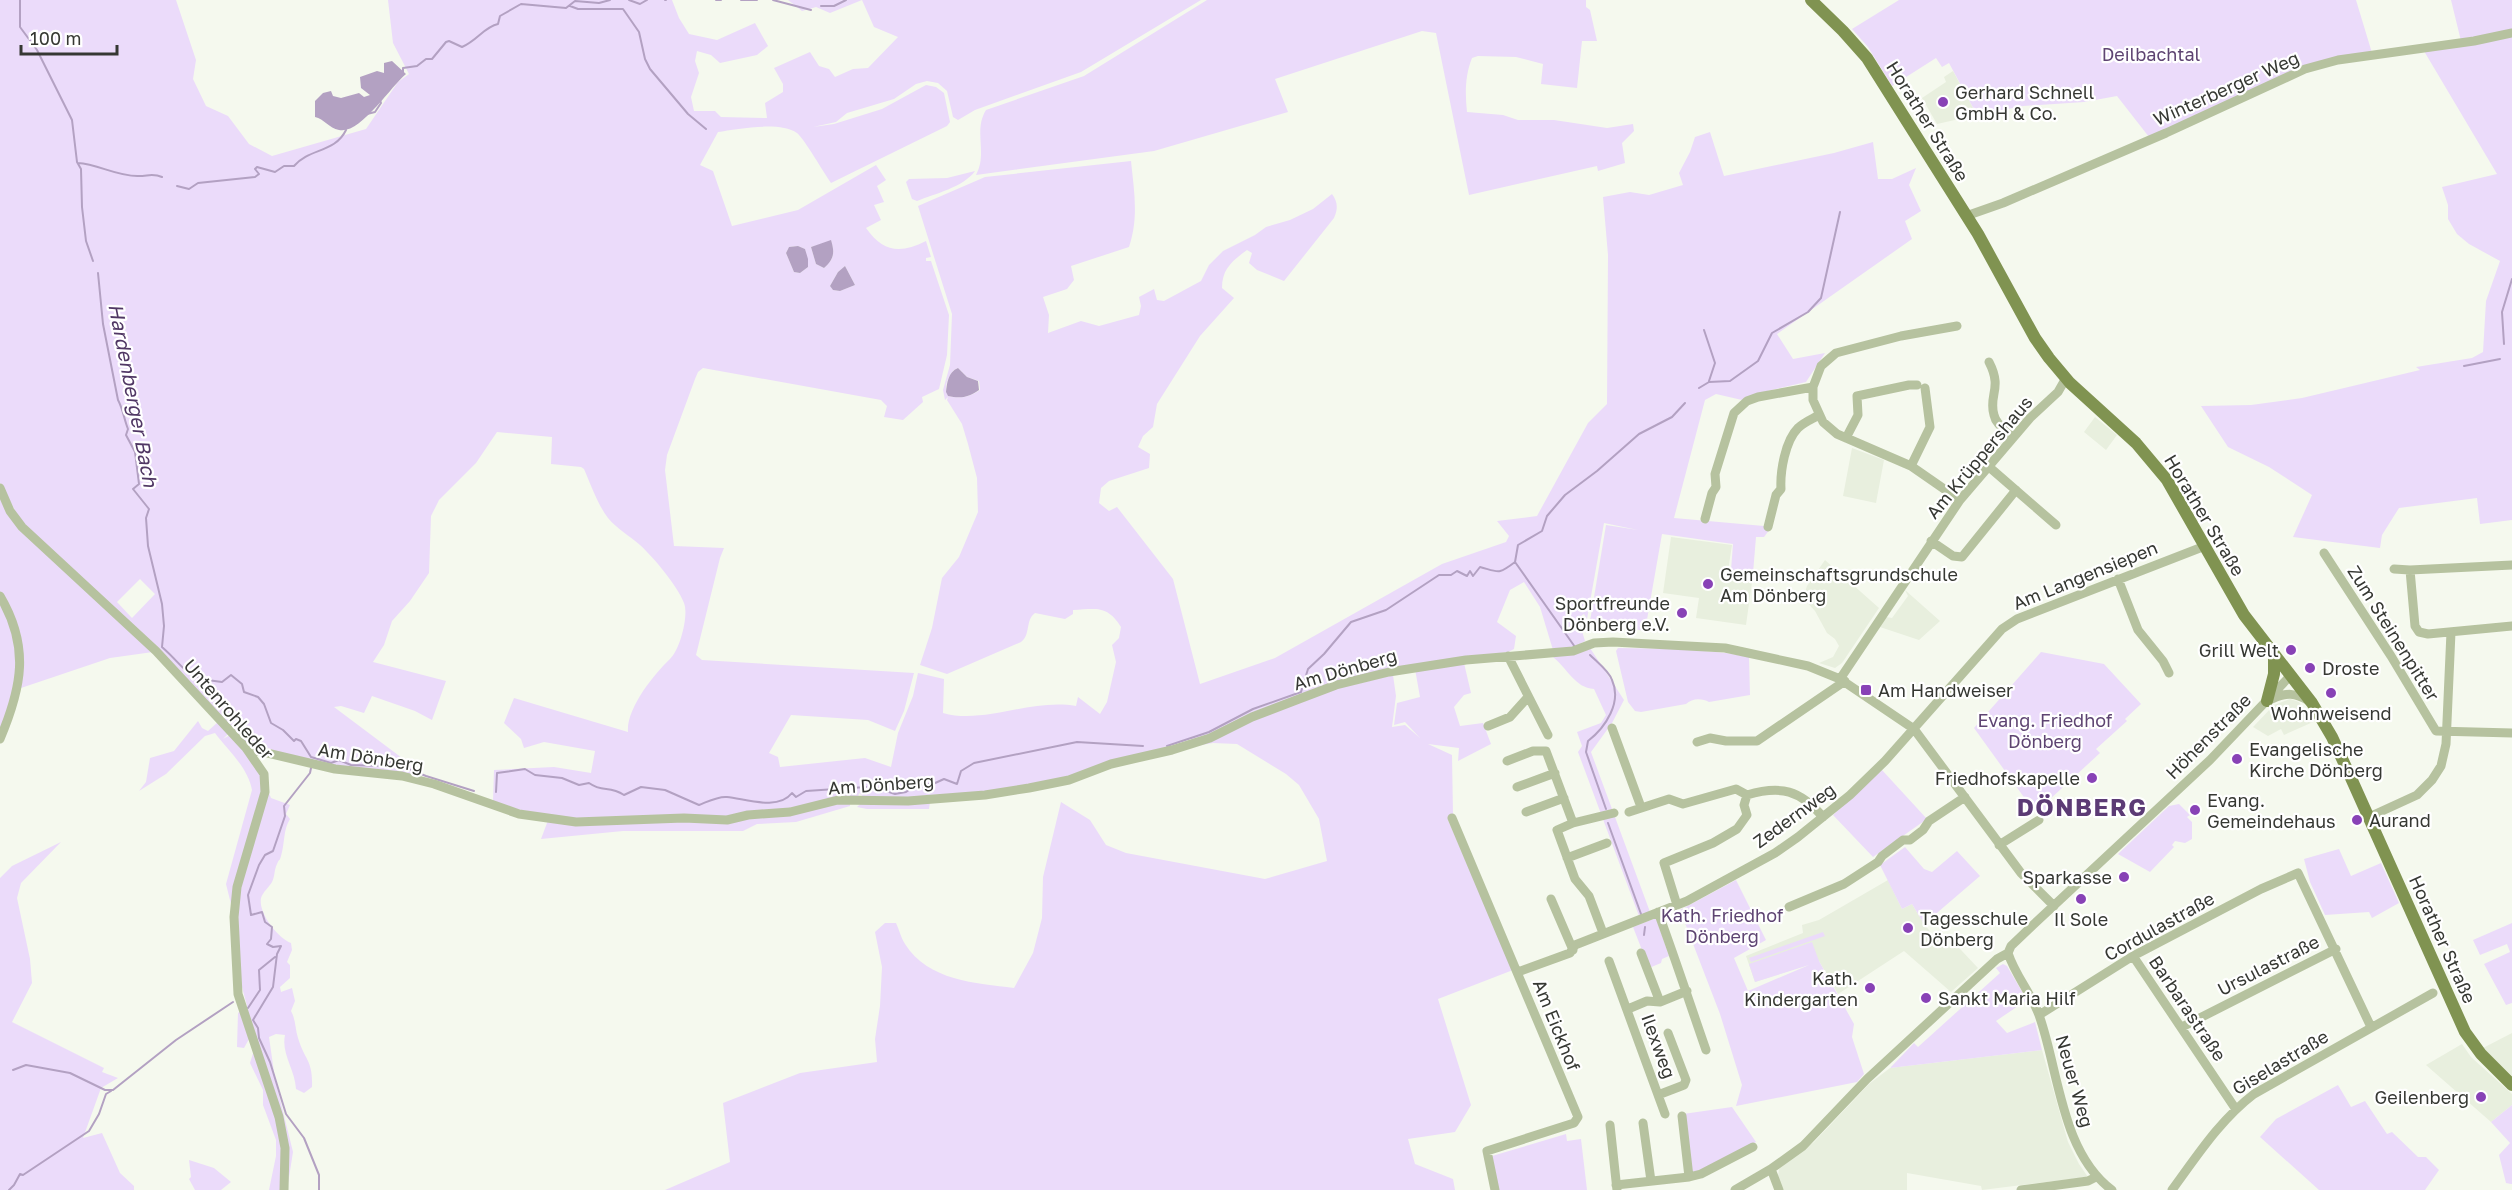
<svg xmlns="http://www.w3.org/2000/svg" width="2512" height="1190" viewBox="0 0 2512 1190" font-family="'Golos Text',sans-serif">
  <rect width="100%" height="100%" fill="#f5f9ee"/>
  <!-- built -->
  <path fill="#e8efde" d="M1953,71L1977,115L1937,124L1922,98L1946,82L1944,77Z
    M2095,417L2117,435L2106,450L2084,432Z
    M1852,448L1884,460L1876,503L1843,496Z
    M1671,537L1732,545L1728,571L1753,575L1746,625L1696,618L1699,598L1663,593Z
    M1825,560L1879,608L1842,663L1835,668L1819,663L1833,657L1839,646L1835,639L1827,633L1815,611L1803,598L1807,586Z
    M1905,590L1940,621L1919,640L1880,627L1886,617L1892,618L1908,596Z
    M2290,699L2299,702L2313,722L2284,735L2281,729L2268,736L2253,727L2274,705Z
    M1888,880L1902,909L1912,904L1924,924L1937,940L1946,934L1978,968L1951,992L1904,951L1838,994L1819,961L1755,982L1746,956L1803,933L1802,925L1819,920Z
    M2512,1033V1076L2483,1048Z
    M2462,1044L2471,1057L2512,1094V1105L2491,1122L2426,1065Z
    M2042,1050L2068,1142L2079,1164L2088,1177L1982,1190L1981,1186L1907,1173V1190H1783L1778,1176L1779,1169L1814,1142L1869,1084L1890,1068Z"/>
  <!-- green -->
  <path fill="#ebdbfa" fill-rule="evenodd" d="M0,0H176L196,60L193,79L206,106L228,116L249,144L272,156L366,129L398,82L409,74L393,43L388,0H672L679,18L689,34L717,40L755,23L768,46L757,55L720,63L711,55L697,51L695,61L699,73L691,97L694,111H715L721,117L767,118L765,103L783,92V84L774,68L810,52L819,66L829,69L835,77L853,69L868,68L898,37L874,27L862,0L830,13L816,7L802,11L788,0H1201L1081,72L975,110L958,120L953,117L947,91L938,83L927,81L916,84L894,99L847,113L836,122L813,127L834,124L882,109L926,85L936,87L944,93L950,122L947,126L831,183C824,173 805,140 797,133C780,121 737,129 718,132L700,165L713,171L732,226L798,210L876,165L886,180L877,186L884,202L874,205L881,220L866,228C883,252 900,254 926,241L931,257L926,258V261H931L949,315L947,355L939,389L922,397L923,402L903,420L884,417L887,406L881,400L703,368L698,372L695,379L667,455L665,470L674,546L724,548L720,558L696,655L702,660L914,673L904,711L895,731L868,720L791,715L769,753L778,757L780,767L865,758L891,767L898,733L913,696L918,673L944,679L943,713C984,725 1031,698 1076,706L1078,697L1100,714L1107,702L1116,662L1112,645L1119,638L1121,627C1107,605 1097,609 1073,610V614L1065,619L1035,613C1025,620 1031,635 1021,642L947,674L920,665L932,628L942,578L959,557L978,512L977,478L968,444L962,424L947,400L948,397L945,400L943,390L950,365L952,314L918,206L985,177L1131,161C1134,191 1139,217 1129,247L1071,266L1074,280L1067,289L1043,297L1049,315L1048,333L1081,321L1099,326L1139,315L1141,306L1139,297L1154,289L1157,300L1164,301L1201,281L1209,265L1223,251L1255,235L1266,227L1290,220L1313,209L1332,194C1338,202 1338,209 1334,218L1284,281L1257,270L1249,263L1252,253L1247,250C1232,261 1222,269 1222,288L1234,298L1200,336L1157,404L1153,427L1143,436L1138,447L1150,454L1149,468L1109,481L1101,488L1099,503L1109,511L1117,507L1173,579L1200,684L1275,658L1442,564L1506,542L1509,536L1497,521L1537,516L1588,423L1607,404L1608,255L1603,197L1630,192L1649,195L1683,185L1679,173L1690,152L1695,137L1710,132L1724,176L1834,153L1873,142L1878,179H1892L1916,168L1909,185L1921,211L1905,221L1912,239L1777,334L1793,359L1825,353L1806,382L1755,394L1742,400L1716,394L1705,400L1674,518L1764,526L1770,529L1764,537H1756L1753,573L1731,570L1733,544L1662,534L1645,631L1590,621L1606,525L1638,530L1604,523L1587,619L1584,614L1578,618L1585,641L1572,648L1553,650L1540,607L1524,582L1510,590L1497,622L1516,636L1514,649L1508,652L1442,660L1338,681L1353,685L1393,675L1396,696L1392,727L1405,725L1420,738L1405,722L1394,725L1397,703L1420,697L1415,669L1464,663L1471,693L1464,695L1454,707L1460,726L1483,723L1491,744L1458,761L1459,748L1428,744L1452,755L1453,814L1448,820L1513,970L1438,999L1471,1105L1455,1132L1408,1139L1415,1164L1453,1179L1455,1190H665L730,1162L723,1103L800,1073L877,1062L875,1039L880,1006L882,967L875,932L885,923H896C899,929 901,938 905,944C928,981 976,983 1014,988L1033,953L1042,918L1043,877L1061,802L1090,820L1106,845L1126,853L1265,879L1327,861L1319,819L1299,785L1286,774L1237,744L1213,743L1196,746L1190,738L1159,750L1048,783L1005,791L931,795L929,809H867L857,807L866,799L859,793L858,798H850V806L796,822L757,824L743,831H623L541,839L550,815L510,808L493,801L494,770L554,767L591,773L595,751L544,742L524,748L521,739L504,723L514,698L628,732C626,709 654,674 670,659C680,650 689,615 684,603C677,585 654,558 640,545C630,536 617,529 608,518C598,505 591,485 584,469L581,467L551,464L552,437L497,432L476,463L439,500L431,516L429,573L410,601L392,621L384,645L373,662L446,681L432,720L415,711L372,696L364,713L341,706L334,707L414,767L415,775L321,764L256,745H246L154,646L23,525L0,483ZM831,241C835,253 834,259 824,268L816,264L811,247ZM798,246L805,249L808,267L800,273L794,272L786,253L789,247ZM845,266L855,285L840,291L833,290L830,286L838,272ZM958,368L967,377L979,381L980,390C969,397 961,399 948,396C943,388 948,376 954,370ZM140,579L155,594L132,618L117,602Z
    M1207,0H1586V7L1590,10L1597,41H1582L1577,88L1541,84L1543,64L1516,57L1478,56L1472,58C1465,75 1465,94 1467,112L1503,115L1518,120H1554L1607,128L1633,124L1634,131L1622,143L1625,163L1598,171L1597,166L1469,195L1436,33L1422,31L1275,79L1288,112L1154,151L976,175C988,153 973,131 986,110L1084,76Z
    M1899,0H2356L2372,53L2330,59L2149,137L2117,96L2084,102L2023,106L1977,115L1949,63L1942,67L1936,58L1892,86L1868,47L1852,29Z
    M2451,0H2512V30L2461,41Z
    M2512,36V520L2480,524L2477,498L2399,508L2382,535L2380,548L2293,537L2312,495L2269,467L2228,447L2201,406L2251,405L2302,398L2420,370L2416,367L2472,358L2483,352L2486,301L2500,261L2469,244L2457,234L2448,219V205L2442,187L2497,174L2424,51Z
    M975,171C964,187 934,194 917,201L912,199L906,182L909,179L947,178Z
    M0,495L11,519L153,652L110,658L18,689L0,732Z
    M1590,648L1624,700L1612,723L1591,752L1650,912L1639,916L1578,752L1582,746L1577,732L1601,723L1606,715L1594,689C1575,688 1567,668 1553,657Z
    M1618,648L1683,649L1726,653L1749,657L1750,695L1709,702C1702,698 1692,698 1686,704L1641,712L1635,711L1628,702L1616,651Z
    M2041,652L2104,664L2141,704L2125,719L2127,721L2096,749L2100,753L2048,801L2054,809L2040,814L2031,807L1974,728Z
    M198,721L202,728L208,731L219,721L229,733L223,739L230,735L257,764L271,798L290,805L286,814L290,819C283,830 285,843 281,856C279,863 280,857 277,864C274,870 275,876 272,882C269,887 263,892 261,898C258,913 278,938 291,943L292,950L287,962L290,965V978L280,987L281,992L292,988L295,1001L291,1011C296,1020 295,1029 298,1038C305,1061 313,1060 312,1087L304,1093L296,1089C295,1069 281,1054 285,1035L276,1034L269,1037L275,1079L293,1152L287,1190H269L276,1156V1140L263,1105V1090L250,1063L255,1047L249,1039L244,1048L237,1047L238,1013L247,1006L242,987L231,904L226,884L252,790C248,767 226,748 215,733L205,736L166,774L139,791L146,782L150,758L174,751Z
    M1882,770L1927,819L1873,857L1833,815Z
    M2179,804L2190,815L2187,817L2192,822V839L2185,843L2175,841L2172,845L2174,847L2150,872L2118,854L2169,806Z
    M61,842L21,883L17,898L30,959L32,983L12,1022L104,1068L102,1072L118,1078L101,1088L83,1138L102,1133L120,1173L134,1186V1190H0V878L12,866Z
    M1905,847L1924,869L1932,872L1957,851L1980,876L1924,924L1912,904L1902,909L1880,865Z
    M2339,849L2351,876L2381,863L2399,903L2372,918L2369,912L2325,915L2310,882L2304,859Z
    M1736,880L1766,940L1734,958L1748,991L1809,965L1755,982L1749,964L1812,942L1819,961L1854,1024L1852,1037L1864,1074L1857,1082L1736,1106L1742,1085L1720,1014L1680,910Z
    M1656,918L1669,956L1662,959L1661,963L1649,968L1633,927Z
    M2512,923V1003L2506,1005L2484,964L2510,952L2507,944L2480,955L2473,940Z
    M1823,932L1825,936L1751,962L1749,958Z
    M2003,964L2007,966L2027,1000L1996,1021L2007,1033L2035,1022L2042,1050L1890,1068L1914,1043L1918,1047L2000,973L1996,968Z
    M2338,1085L2351,1107L2365,1101L2387,1134L2392,1132L2418,1157H2426L2439,1170L2425,1190H2319L2260,1137L2276,1119Z
    M2512,1105V1184H2511L2506,1183L2499,1155L2510,1143L2491,1122Z
    M1732,1107L1756,1142L1699,1172L1691,1173L1683,1114Z
    M1566,1134L1567,1141L1581,1139L1587,1190H1499L1492,1156Z
    M189,1160L214,1168L231,1182L221,1190H195L189,1179L191,1177Z"/>
  <!-- water -->
  <path fill="#b3a1c2" d="M392,61L406,74C391,86 360,135 339,130C329,128 324,119 315,117V101L323,93L331,91L333,96L341,98L359,93L364,97L370,95L361,88L360,77L377,71L384,73V63Z
    M831,240C835,253 834,259 824,268L816,264L811,247Z
    M798,246L805,249L808,259V267L800,273L794,272L786,253L789,247Z
    M845,266L855,285L840,291L833,290L830,286L838,272Z
    M958,368L967,377L978,381L979,390C969,397 961,399 948,396L946,392C947,383 948,372 958,368Z"/>
  <g fill="none" stroke-linecap="round" stroke-linejoin="round">
    <!-- stream -->
    <path stroke="#b3a1c2" stroke-width="2" d="M20,0V27L37,50L72,120L77,162L81,169L82,207L86,241L93,261
      M629,0L640,4L647,0
      M665,0H666
      M716,0H721
      M741,0H757
      M773,0L811,10
      M570,6L578,9H623L639,32L645,59L650,69L688,114L706,129
      M821,6H834L846,0
      M403,73V68L417,66L426,59H432L446,42L449,41L462,47C478,40 484,27 498,24L500,16L521,4L566,8L575,1L599,3L610,0
      M367,114L375,112L381,103L380,100
      M78,163C98,164 118,177 139,176C148,176 153,173 162,177
      M177,186L189,189L198,183L255,177L259,174L255,169L257,167L275,172L284,166H294C309,148 335,153 346,130
      M98,273L103,324L118,400C123,409 124,419 128,429L126,435L135,452L139,484L133,489L149,509L146,518L148,546L162,604L164,626L162,647C188,670 183,678 222,682L231,675L242,684L244,692L258,697L264,704L271,723L283,730L294,741L296,739L301,741L311,757L331,763L339,760L351,765L384,766L391,762L426,776L474,791
      M1704,330L1715,363L1709,381
      M2504,344L2502,312L2512,279
      M2464,366L2500,359
      M1699,388L1709,382L1730,381L1758,361L1772,333L1808,312L1821,298L1840,212
      M1515,562L1575,647
      M1590,655C1597,662 1609,671 1612,680C1622,702 1606,727 1588,741L1586,752L1606,809
      M1167,746L1209,732L1253,709L1301,692L1308,669L1324,654L1351,622L1386,610L1439,575H1451L1457,571L1467,576L1470,571L1473,576L1480,567C1499,572 1498,575 1515,562L1518,545L1542,531L1547,516L1565,495L1597,471L1639,434L1672,417L1685,403
      M311,768L310,773L284,806L285,816L273,851L265,855L259,865L248,895L251,915L262,912L265,922L272,927L271,939L267,944L273,947L281,946L277,954L273,987L253,1020L258,1028L259,1038L270,1062L286,1114L304,1138L319,1175V1190
      M877,788L895,794L906,792L916,785L933,784L944,779L957,784L961,771L974,763L1077,742L1143,746
      M496,792L497,773L525,769L535,775L562,778L579,785L589,783C603,793 609,785 624,795L641,787L665,790L699,805C707,802 718,796 727,797C746,799 778,811 792,793L796,797L806,791L866,787
      M1608,823L1641,914
      M1644,935L1645,927
      M248,1008L260,990L259,970L275,957
      M13,1070L26,1065L70,1073L105,1090H113L176,1040L233,1002
      M9,1190L14,1185L20,1174L23,1175L89,1131L99,1114L106,1094L111,1091"/>
    <!-- minor -->
    <path stroke="#b6c29f" stroke-width="9" d="M1966,216L2003,203L2166,133L2305,69L2338,60L2474,41L2512,33
      M1957,326L1901,336L1836,353L1821,366L1813,387V400L1823,422L1837,434L1911,466L1960,500
      M1989,362C2003,389 1988,395 1994,415C1996,425 2007,431 2013,438
      M1846,438L1858,415L1857,396L1909,385H1917
      M1911,466L1930,427L1925,388
      M1988,466L2056,525
      M0,488L10,511L22,527L156,651L246,748L264,774L265,792L237,887L234,917L238,994L279,1117L285,1148L284,1190
      M1705,519L1712,493L1716,487L1715,474L1734,413L1747,401L1758,397L1813,387
      M1768,527L1776,495L1781,489C1780,472 1785,441 1798,428C1804,422 1812,419 1819,415
      M1931,541L1953,556L1962,557L2016,490
      M2324,553L2391,656L2436,731L2512,733
      M2394,569L2410,570L2512,565
      M2410,570L2415,626L2419,632L2428,634L2512,626
      M2118,579L2138,630L2163,661L2169,673
      M0,596C30,647 22,687 0,739
      M1508,656L1548,735
      M1840,679L1960,500L2030,418L2058,392L2066,378
      M2272,699C2287,692 2295,693 2309,701
      M1488,726L1510,717L1528,697
      M1612,728L1641,807
      M1697,742L1710,738L1726,741H1757L1845,681
      M246,748L335,769L402,776L434,784L519,814L576,822L684,818L727,820L748,815L790,812L838,800L908,801L985,795L1029,788L1069,780L1111,764L1172,750L1210,738L1252,717L1299,699L1336,685L1389,672L1466,660L1573,651L1594,643L1613,642L1725,648L1808,666L1840,679L1914,729L2021,873L2054,906
      M1507,761L1533,751H1546L1573,823L1557,830L1575,879L1589,896L1603,933
      M1517,787L1555,773
      M1747,795C1781,785 1800,790 1823,817
      M1526,812L1564,798
      M1629,812L1669,799L1683,804L1736,789L1747,795
      M2369,817L2417,795L2432,780L2441,766L2446,744L2451,632
      M1452,818L1578,1117L1574,1123L1487,1151L1495,1190
      M1573,823L1614,813
      M1999,845L2039,820
      M1567,858L1607,843
      M1551,899L1573,950
      M1677,905L1664,863L1713,843L1737,829L1747,815L1744,805L1747,795
      M1789,907L1844,884L1878,862L1882,856L1903,840H1910L1923,830L1929,821L1965,797
      M1658,912C1675,958 1690,1004 1706,1050
      M1641,953L1660,1002
      M2008,953C2015,975 2031,993 2039,1015C2059,1071 2061,1152 2112,1190
      M2133,956L2235,1108
      M1609,961L1665,1114
      M1518,972L1570,953L1575,945L1687,901L1775,853L1798,837L1850,795L1885,761L2002,629L2017,619L2205,546
      M1628,1009L1647,1001L1660,1002L1687,991
      M2039,1015L2133,956L2261,889L2298,873L2371,1027
      M2182,1027L2336,949
      M1658,1095L1684,1085L1686,1080L1668,1033
      M1643,1123L1651,1181
      M1610,1125L1617,1190
      M1771,1169L1779,1190
      M1689,1177L1701,1174L1753,1147
      M1616,1185L1689,1177L1682,1116
      M1735,1190L1771,1169L1803,1146L1867,1079L1997,959L2008,953L2011,946L2033,925L2210,760L2291,675
      M2021,1190L2088,1181L2096,1177
      M2172,1190C2197,1156 2220,1120 2254,1094L2433,993"/>
    <!-- major -->
    <path stroke="#809351" stroke-width="12" d="M1811,0L1843,31L1867,58L1978,234L2035,338L2049,358L2070,383L2136,443L2167,480L2244,615L2312,703L2332,737L2351,778L2465,1032L2481,1054L2512,1085
      M2267,701L2274,674V654"/>
  </g>
  <!-- markers -->
  <g fill="#8842b6" stroke="#fff" stroke-width="2">
    <circle cx="1943" cy="102" r="6"/>
    <circle cx="1708" cy="584" r="6"/>
    <circle cx="1682" cy="613" r="6"/>
    <circle cx="2291" cy="650" r="6"/>
    <circle cx="2310" cy="668" r="6"/>
    <rect x="1860" y="684" width="12" height="12" rx="3"/>
    <circle cx="2331" cy="693" r="6"/>
    <circle cx="2237" cy="759" r="6"/>
    <circle cx="2092" cy="778" r="6"/>
    <circle cx="2195" cy="810" r="6"/>
    <circle cx="2357" cy="820" r="6"/>
    <circle cx="2124" cy="877" r="6"/>
    <circle cx="2081" cy="899" r="6"/>
    <circle cx="1908" cy="928" r="6"/>
    <circle cx="1870" cy="988" r="6"/>
    <circle cx="1926" cy="998" r="6"/>
    <circle cx="2481" cy="1097" r="6"/>
  </g>
  <g text-anchor="middle" dominant-baseline="central" stroke-width="4.5" stroke-linejoin="round" paint-order="stroke">
    <!-- park labels -->
    <g font-size="18" fill="#5e4472" stroke="#fff">
      <text x="2151" y="54">Deilbachtal</text>
      <text x="2045" y="720">Evang. Friedhof<tspan x="2045" dy="21">Dönberg</tspan></text>
      <text x="1722" y="915">Kath. Friedhof<tspan x="1722" dy="21">Dönberg</tspan></text>
    </g>
    <!-- street labels -->
    <g font-size="18" fill="#363833" stroke="#fff">
      <text transform="translate(2226 88) rotate(-24)">Winterberger Weg</text>
      <text transform="translate(1928 121) rotate(58)">Horather Straße</text>
      <text transform="translate(1979 457) rotate(-50)">Am Krüppershaus</text>
      <text transform="translate(2205 515) rotate(59)">Horather Straße</text>
      <text transform="translate(2085 575) rotate(-22)">Am Langensiepen</text>
      <text transform="translate(2394 633) rotate(58)">Zum Steinenpitter</text>
      <text transform="translate(1345 669) rotate(-16)">Am Dönberg</text>
      <text transform="translate(229 709) rotate(49)">Untenrohleder</text>
      <text transform="translate(2208 736) rotate(-45)">Höhenstraße</text>
      <text transform="translate(371 757) rotate(9)">Am Dönberg</text>
      <text transform="translate(881 784) rotate(-4)">Am Dönberg</text>
      <text transform="translate(1794 815) rotate(-36)">Zedernweg</text>
      <text transform="translate(2159 926) rotate(-29)">Cordulastraße</text>
      <text transform="translate(2443 939) rotate(66)">Horather Straße</text>
      <text transform="translate(2268 965) rotate(-27)">Ursulastraße</text>
      <text transform="translate(2188 1008) rotate(56)">Barbarastraße</text>
      <text transform="translate(1557 1025) rotate(68)">Am Eickhof</text>
      <text transform="translate(1659 1046) rotate(70)">Ilexweg</text>
      <text transform="translate(2280 1062) rotate(-31)">Giselastraße</text>
      <text transform="translate(2075 1081) rotate(74)">Neuer Weg</text>
    </g>
    <!-- poi labels -->
    <g font-size="18" fill="#363833" stroke="#fff" text-anchor="start">
      <text x="1955" y="92">Gerhard Schnell<tspan x="1955" dy="21">GmbH &amp; Co.</tspan></text>
      <text x="1720" y="574">Gemeinschaftsgrundschule<tspan x="1720" dy="21">Am Dönberg</tspan></text>
      <text x="1670" y="603" text-anchor="end">Sportfreunde<tspan x="1670" dy="21">Dönberg e.V.</tspan></text>
      <text x="2279" y="650" text-anchor="end">Grill Welt</text>
      <text x="2322" y="668">Droste</text>
      <text x="1878" y="690">Am Handweiser</text>
      <text x="2331" y="713" text-anchor="middle">Wohnweisend</text>
      <text x="2249" y="749">Evangelische<tspan x="2249" dy="21">Kirche Dönberg</tspan></text>
      <text x="2080" y="778" text-anchor="end">Friedhofskapelle</text>
      <text x="2207" y="800">Evang.<tspan x="2207" dy="21">Gemeindehaus</tspan></text>
      <text x="2369" y="820">Aurand</text>
      <text x="2112" y="877" text-anchor="end">Sparkasse</text>
      <text x="1920" y="918">Tagesschule<tspan x="1920" dy="21">Dönberg</tspan></text>
      <text x="2081" y="919" text-anchor="middle">Il Sole</text>
      <text x="1858" y="978" text-anchor="end">Kath.<tspan x="1858" dy="21">Kindergarten</tspan></text>
      <text x="1938" y="998">Sankt Maria Hilf</text>
      <text x="2469" y="1097" text-anchor="end">Geilenberg</text>
    </g>
    <!-- water labels -->
    <g font-size="20" font-style="italic" fill="#503764" stroke="#fff">
      <text transform="translate(134 395) rotate(79)">Hardenberger Bach</text>
    </g>
    <!-- district labels -->
    <g font-size="24" font-weight="bold" letter-spacing="1.5" fill="#5c3b75" stroke="#fff">
      <text x="2082" y="806">DÖNBERG</text>
    </g>
  </g>
  <!-- scale -->
  <path d="M21 45v9h96v-9" fill="none" stroke="#363833" stroke-width="3"/>
  <text x="30" y="45" font-size="18" fill="#363833" stroke="#ffffff" stroke-width="4.5" paint-order="stroke">100 m</text>
</svg>
